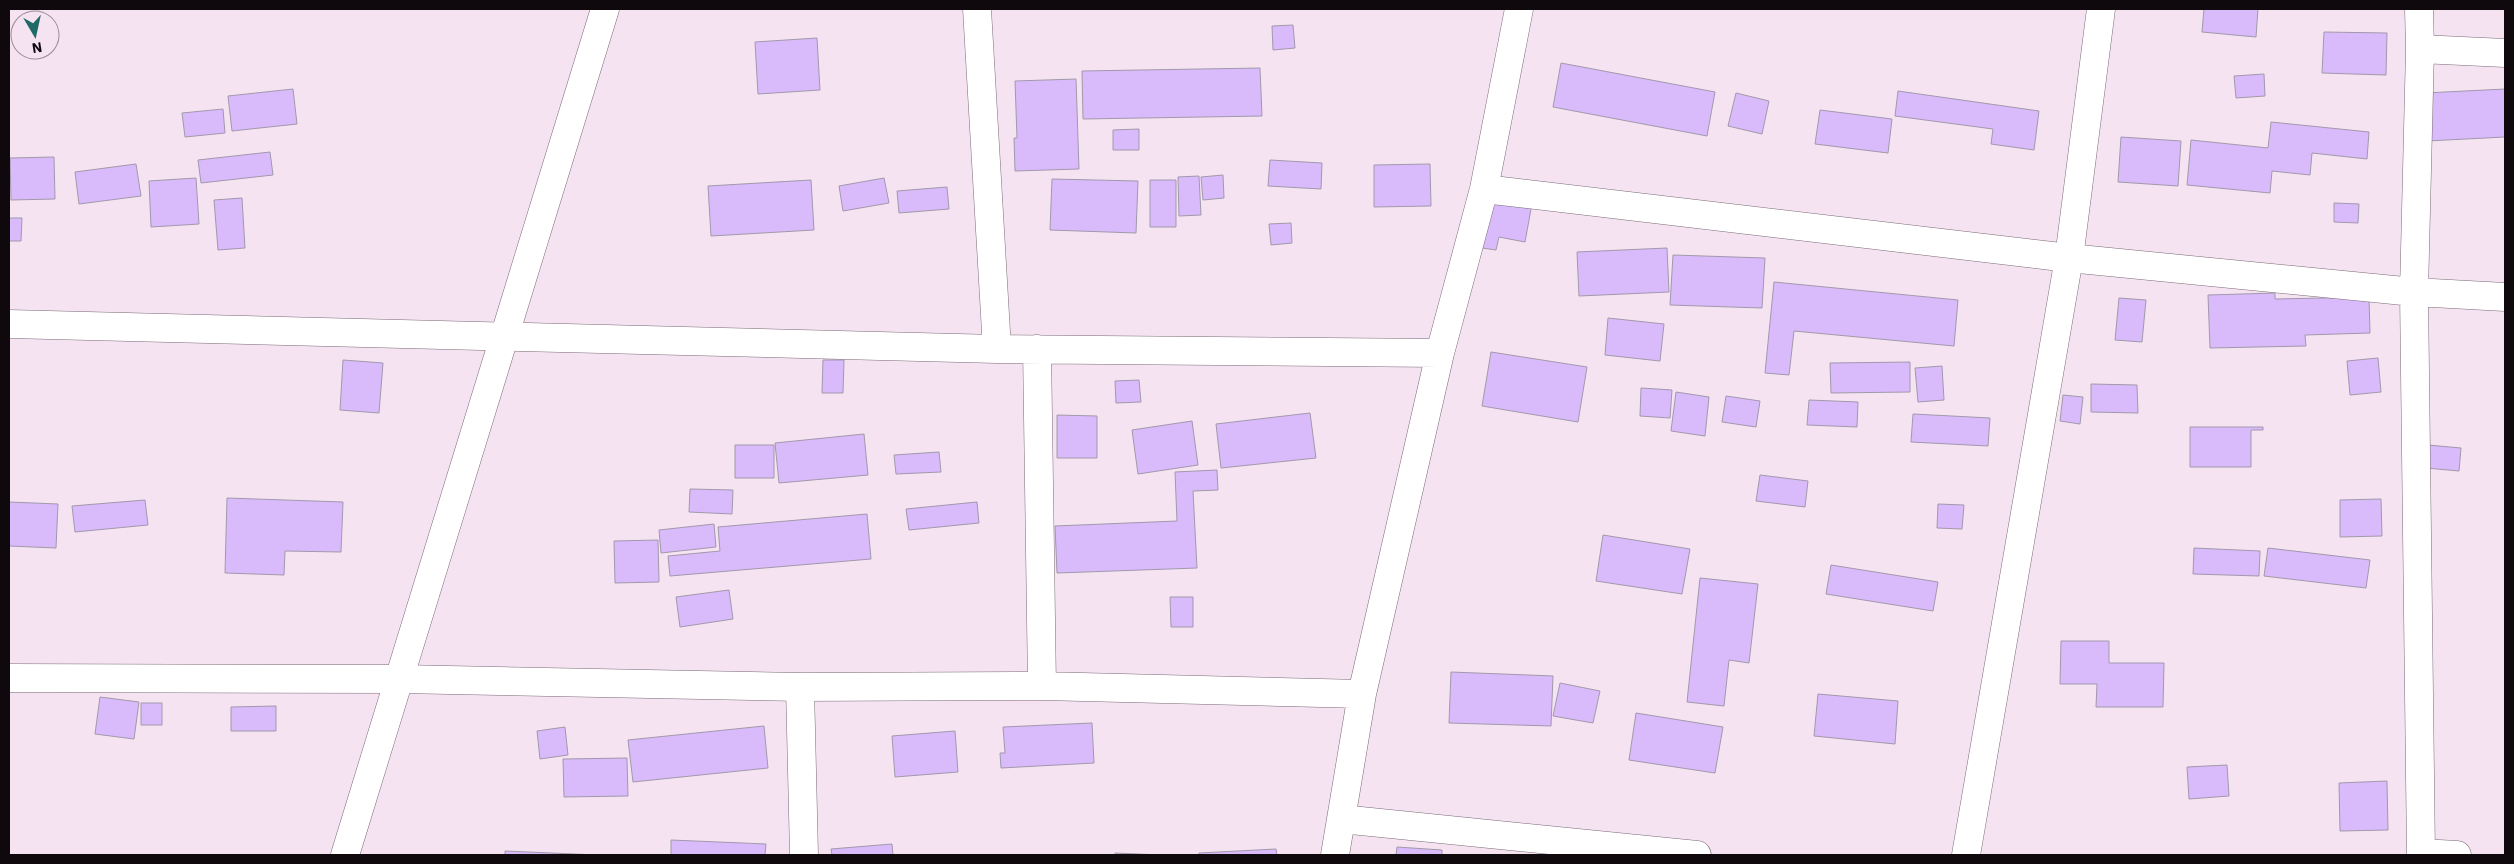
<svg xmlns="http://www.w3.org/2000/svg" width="2514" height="864" viewBox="0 0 2514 864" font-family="'IBM Plex Sans',sans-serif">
  <rect width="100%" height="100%" fill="#f6e3f1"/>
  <!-- building -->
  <path fill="#d9bbfc" stroke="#a199ab" d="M2204,9H2258L2256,37L2202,32Z
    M1293,25L1295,48L1273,50L1272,26Z
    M2324,32L2387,33L2386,75L2322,73Z
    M817,38L820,90L758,94L755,42Z
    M1561,63L1715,92L1707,136L1553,107Z
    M1260,68L1262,116L1083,119L1082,71Z
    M2264,74L2265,96L2236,98L2234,76Z
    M1076,79L1079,169L1015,171L1014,138H1017L1015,81Z
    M293,89L297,124L232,131L228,96Z
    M2505,89V137L2427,141L2425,93Z
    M1898,91L2039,111L2034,150L1991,144L1993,129L1895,116Z
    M1736,93L1769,101L1762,134L1728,126Z
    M223,109L225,133L185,137L182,113Z
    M1820,110L1892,119L1888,153L1815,144Z
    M2271,122L2369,132L2367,159L2312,153L2310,175L2272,171L2270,193L2187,185L2191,140L2268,148Z
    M1139,129V150H1113V130Z
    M2121,137L2181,141L2178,186L2118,182Z
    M270,152L273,175L201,183L198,160Z
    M54,157L55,199L11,200L10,158Z
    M1270,160L1322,163L1321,189L1268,186Z
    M136,164L141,196L79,204L75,172Z
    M1430,164L1431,206L1374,207V165Z
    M1223,175L1224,198L1203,200L1201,177Z
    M1199,176L1201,215L1179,216L1178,177Z
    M196,178L199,224L151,227L149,181Z
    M884,178L889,203L843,211L839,186Z
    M1052,179L1138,181L1136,233L1050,230Z
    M811,180L814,230L711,236L708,186Z
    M1150,180H1176V227H1150Z
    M947,187L949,209L899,213L897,191Z
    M1493,191L1533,198L1525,242L1499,237L1496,250L1482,248Z
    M242,198L245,248L218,250L214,200Z
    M2334,203L2359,204L2358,223L2334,222Z
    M9,218H22L21,241H9Z
    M1291,223L1292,243L1271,245L1269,224Z
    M1667,248L1669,292L1579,296L1577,252Z
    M1673,255L1765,258L1762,308L1670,305Z
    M1774,282L1958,300L1954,346L1794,331L1789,375L1765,373Z
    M2275,293V299L2369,297L2370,333L2305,335L2306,346L2210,348L2208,295Z
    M2119,298L2146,300L2142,342L2115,340Z
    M1608,318L1664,324L1660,361L1605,355Z
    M1491,352L1587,367L1578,422L1482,406Z
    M2378,358L2381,392L2350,395L2347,361Z
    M343,360L383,363L379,413L340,410Z
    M823,360H844L843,393H822Z
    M1910,362V392L1831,393L1830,363Z
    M1942,366L1944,400L1918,402L1915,368Z
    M1139,380L1141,402L1116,403L1115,381Z
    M2091,384L2137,385L2138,413L2091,412Z
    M1641,388L1672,390L1670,418L1640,416Z
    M1676,392L1709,397L1705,436L1671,431Z
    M2063,395L2083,397L2080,424L2060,421Z
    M1726,396L1760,401L1756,427L1722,422Z
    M1809,400L1858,402L1857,427L1807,425Z
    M1310,413L1316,458L1221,468L1216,424Z
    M1913,414L1990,418L1988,446L1911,442Z
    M1057,415L1097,416V458H1057Z
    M1192,421L1198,465L1138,474L1132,430Z
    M2190,427H2263V430H2251V467H2190Z
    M864,434L868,475L779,483L775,443Z
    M735,445H774V478H735Z
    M2428,445L2461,448L2459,471L2426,468Z
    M939,452L941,472L896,474L894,455Z
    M1217,470L1218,490L1193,491L1197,568L1057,573L1055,526L1177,521L1175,472Z
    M1760,475L1808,481L1805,507L1756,501Z
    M690,489L733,490L732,514L689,512Z
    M227,498L343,502L341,552L285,551L284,575L225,573Z
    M2381,499L2382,536L2340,537V500Z
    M145,500L148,525L75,532L72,506Z
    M9,502L58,504L56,548L9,546Z
    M977,502L979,523L909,530L906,509Z
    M1938,504L1964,505L1962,529L1937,528Z
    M867,514L871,559L670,576L668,556L720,551L718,527Z
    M714,524L716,547L661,553L659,530Z
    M1603,535L1690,549L1682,594L1596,581Z
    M658,540L659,582L615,583L614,541Z
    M2194,548L2260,551L2259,576L2193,574Z
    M2268,548L2370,560L2366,588L2264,576Z
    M1831,565L1938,582L1933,611L1826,594Z
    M1700,578L1758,584L1749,663L1729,660L1724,706L1687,702Z
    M729,590L733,619L680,627L676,597Z
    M1170,597H1193V627H1171Z
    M2061,641H2109V663H2164L2163,707H2096L2097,684H2060Z
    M1451,672L1553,676L1551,726L1449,723Z
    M1560,683L1600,691L1593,723L1553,716Z
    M1818,694L1898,701L1895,744L1814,736Z
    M100,697L139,702L134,739L95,734Z
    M141,703H162V725H141Z
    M276,706V731H231V707Z
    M1636,713L1723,727L1715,773L1629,760Z
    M1092,723L1094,763L1001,768L1000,753H1005L1003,727Z
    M764,726L768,768L633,782L628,740Z
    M565,727L568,755L540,759L537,731Z
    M955,731L958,772L895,777L892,736Z
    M627,758L628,796L564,797L563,759Z
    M2227,765L2229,796L2189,799L2187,767Z
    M2387,781L2388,830L2340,831L2339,783Z
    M671,840L766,844L765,855H671Z
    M892,844L893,855H832L831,849Z
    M1397,847L1442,850V855H1396Z
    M1276,849L1277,855H1199V853Z
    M505,851L598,855H505Z
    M1115,853L1162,855H1115Z"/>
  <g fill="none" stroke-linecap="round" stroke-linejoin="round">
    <defs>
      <path id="minor" d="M977,9L997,349
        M2419,9L2420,49L2414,292L2421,855
        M2420,49L2505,53
        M1484,189L2069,258L2414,292L2505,297
        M9,324L997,349L1440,353
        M1037,349L1042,686
        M9,678L400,679L800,687L1042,686L1362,694
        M800,687L804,855
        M1341,819L1697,855
        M2421,853L2457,855
        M1335,855L1362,694L1440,353L1484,189L1519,9
        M1966,855L2069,258L2101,9"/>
      <path id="major" d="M345,855L605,9"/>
    </defs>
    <!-- minor casing -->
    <use href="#minor" stroke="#7b6b77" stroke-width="29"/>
    <!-- major casing -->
    <use href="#major" stroke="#7b6b77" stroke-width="29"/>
    <!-- minor -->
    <use href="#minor" stroke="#fff" stroke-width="28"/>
    <!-- major -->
    <use href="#major" stroke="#fff" stroke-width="28"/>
  </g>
  <!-- border -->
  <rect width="2514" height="864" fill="none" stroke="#0f090e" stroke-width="20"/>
  <!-- north arrow -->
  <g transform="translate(35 35) rotate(171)"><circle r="24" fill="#f6e3f1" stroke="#9a8c96"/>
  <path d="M0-4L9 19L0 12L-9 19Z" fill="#1f6a66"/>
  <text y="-8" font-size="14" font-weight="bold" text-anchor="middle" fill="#0f090e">N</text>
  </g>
</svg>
